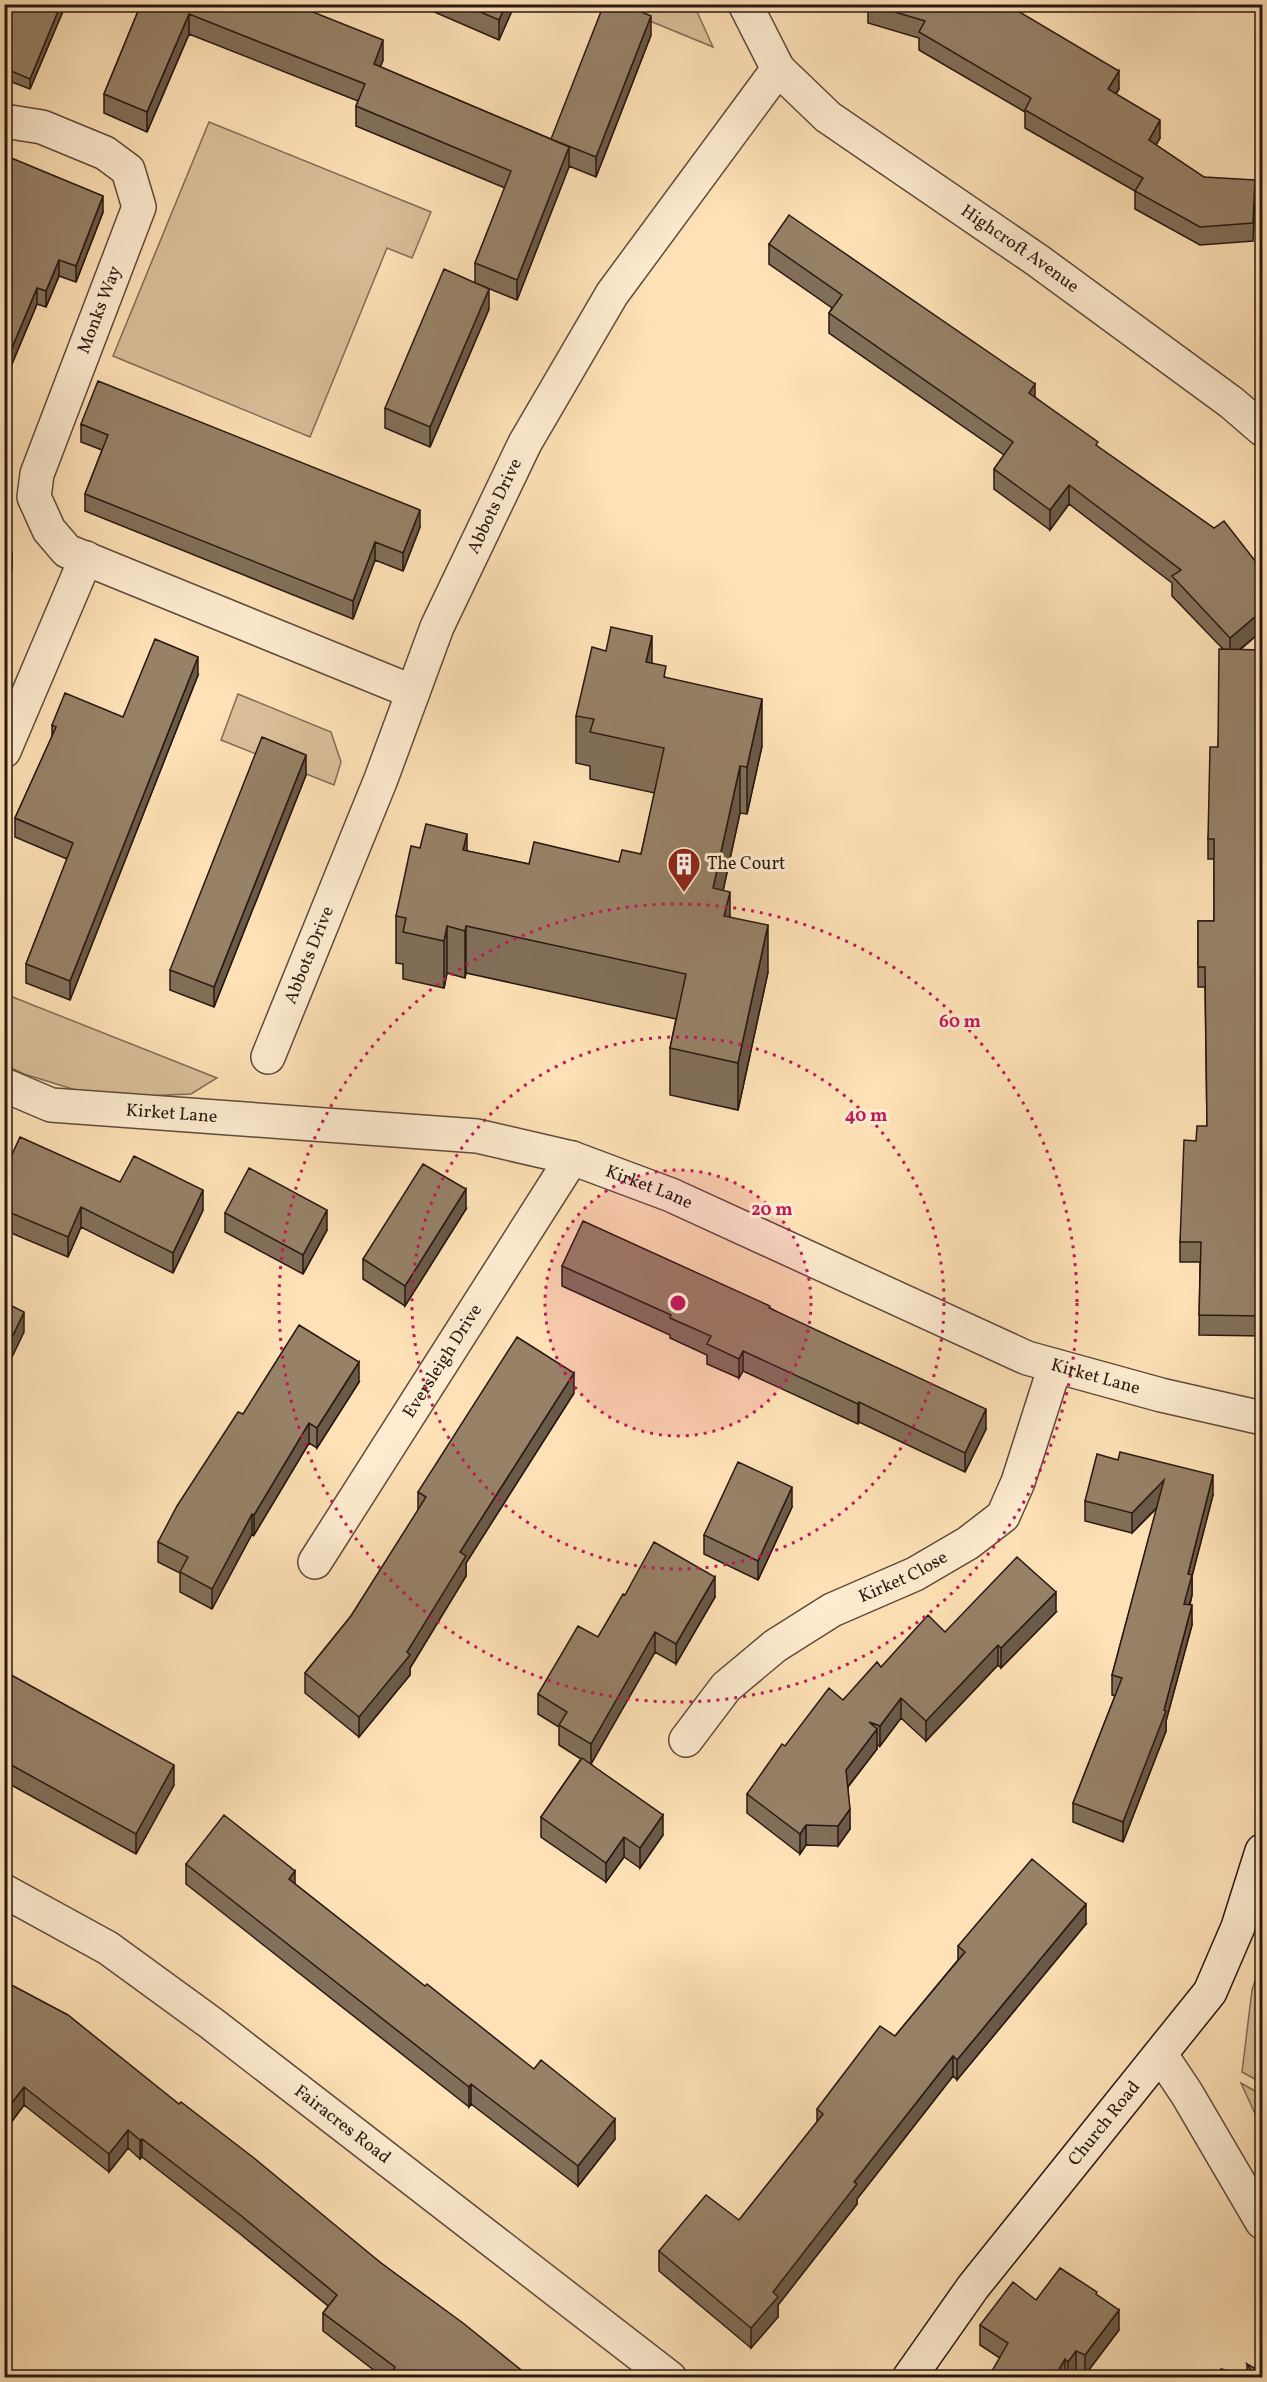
<svg xmlns="http://www.w3.org/2000/svg" width="1267" height="2382" viewBox="0 0 1267 2382" font-family="Vollkorn,serif">
  <rect width="100%" height="100%" fill="#fee1b6"/>
  <filter id="stains"><feTurbulence type="fractalNoise" baseFrequency=".00333" numOctaves="4"/><feColorMatrix values="0 0 0 0 .2 0 0 0 0 .09 0 0 0 0 .02 0 0 0 .5 -.17"/></filter>
  <radialGradient id="worn" r=".72"><stop offset=".6" stop-color="#630" stop-opacity="0"/><stop offset="1" stop-color="#630" stop-opacity=".3"/></radialGradient>
  <!-- green -->
  <path fill="#dabf9a" stroke="#816c56" stroke-width="1.5" d="M611,5H694L713,47Z
    M209,122L431,212L412,258L387,248L310,437L113,356Z
    M238,694L331,732L341,762L334,785L221,740Z
    M5,994L217,1078L191,1094L143,1096L79,1091L24,1074L5,1065Z
    M1262,1960V2083L1242,2072L1252,1990Z
    M1241,2083L1262,2095V2129Z"/>
  <g fill="none" stroke-linecap="round" stroke-linejoin="round">
    <defs>
      <g id="street">
        <path id="s1" d="M778,69L828,117L1037,260L1232,403L1262,429"/>
        <path d="M4,121L42,127L105,153L128,170L139,207L37,474L34,497L49,530L67,551L413,692"/>
        <path d="M4,751L86,558"/>
        <path id="s2" d="M268,1057L381,779L437,627L525,443L612,294L778,69L745,4"/>
        <path id="s3" d="M4,1085L51,1105L477,1136L572,1158L671,1195L1027,1358L1161,1395L1262,1418"/>
        <path id="s4" d="M315,1562L572,1158"/>
        <path id="s5" d="M686,1740L726,1687L775,1646L832,1610L915,1574L968,1543L1003,1516L1018,1482L1055,1366"/>
        <path id="s6" d="M4,1891L108,1948L211,2023L670,2378"/>
        <path d="M1161,2055L1187,2094L1262,2222"/>
      </g>
      <g id="secondary">
        <path id="s7" d="M909,2378L973,2287L1210,1992L1238,1927L1262,1851"/>
      </g>
    </defs>
    <!-- street casing -->
    <use href="#street" stroke="#5e4a3b" stroke-width="36"/>
    <!-- secondary casing -->
    <use href="#secondary" stroke="#281812" stroke-width="36"/>
    <!-- street -->
    <use href="#street" stroke="#feecd0" stroke-width="33"/>
    <!-- secondary -->
    <use href="#secondary" stroke="#feecd0" stroke-width="33"/>
  </g>
  <!-- wall -->
  <path fill="#826f59" stroke="#281812" stroke-width="1.5" d="M4,4H66L30,89L4,79Z
    M141,4H293L383,60L380,67L551,139L651,35L596,177L569,166L517,300L475,283V263L505,188L356,126V106L358,101L189,34L147,132L104,113V94Z
    M416,4H515L499,40Z
    M868,4H1006L1119,89L1116,94L1160,138L1156,145L1204,177L1255,198L1253,241L1200,245L1135,209V191L1025,128V112L919,50V38L868,23Z
    M4,155L103,212L76,282L59,276L46,307L37,304L4,383Z
    M769,244L1035,397L1098,447L1263,571V630L1240,650H1263V1299L1262,1336L1199,1335L1200,1262H1180V1242L1196,1141L1207,1126L1205,987H1198V921H1214V859H1208V839L1218,747L1223,649L1172,596V583L1069,504L1050,530L994,489V469L1004,455L829,333V313L832,308L769,264Z
    M489,309L430,447L385,428V408Z
    M81,424L420,527L403,571L375,560L353,619L85,511V494L102,450L81,442Z
    M652,663L666,678L762,746L747,814L740,813L723,891L730,917L768,972L738,1110L670,1095V1048L676,1019L466,973L465,978L447,973L444,988L403,979V964L396,963V916L420,848L467,851L529,864L619,862L641,854L655,793L590,779V766L576,763V716Z
    M198,675L70,1000L26,983V964L67,859L15,837V818L52,737V725L123,717Z
    M306,775L214,1007L170,990V970Z
    M4,1172L120,1182L203,1210L173,1273L81,1227L68,1257L4,1230Z
    M466,1209L405,1306L363,1279V1259Z
    M225,1213L327,1230L303,1274L225,1232Z
    M562,1266L770,1308L986,1429L965,1472L859,1422L858,1424L743,1371L739,1378L707,1364V1355L670,1338V1335L562,1286Z
    M359,1382L317,1448L309,1443L254,1535L252,1534L212,1609L180,1592V1573L158,1562V1542L243,1414Z
    M574,1393L466,1563V1576L410,1668V1675L359,1737L305,1693V1673L351,1616L418,1511V1492Z
    M1213,1495L1192,1576V1595L1190,1605L1192,1625L1166,1721V1731L1123,1842L1073,1822V1803L1115,1696L1112,1695V1675L1157,1508L1132,1533L1085,1521V1501Z
    M792,1507L758,1580L704,1554V1535Z
    M625,1595L715,1597L676,1664L655,1652L591,1764L663,1835L640,1868L624,1857L606,1882L541,1837V1817L581,1759L559,1745V1727L538,1714V1694L598,1637Z
    M1056,1612L1001,1668L998,1665L926,1741L901,1718L880,1746L877,1745V1749L848,1787L850,1829L838,1846L806,1845L800,1854L747,1813V1794L785,1746L843,1700L881,1667L945,1632Z
    M4,1671L174,1785L136,1854L4,1781Z
    M186,1864L295,1884L615,2139L578,2186L471,2104L469,2107L186,1884Z
    M1086,1924L957,2080L953,2076L857,2199V2204L778,2305V2317L751,2348L659,2271V2251L739,2220L817,2123V2109L895,2036L958,1960V1946Z
    M4,1981L179,2104L381,2263L531,2378H384L323,2331V2313L328,2306L239,2233L142,2157L140,2159L128,2148L109,2172L24,2105L4,2132Z
    M1097,2295L1119,2330L1085,2375L1076,2371L1071,2378H988L1000,2358L980,2345V2325L1036,2300Z
    M1247,2364L1263,2378H1219L1247,2375Z"/>
  <!-- shaded-wall -->
  <path fill="#6a5a48" stroke="#281812" stroke-width="1.5" d="M61,4H66L30,89V79Z
    M506,4H515L499,40V20Z
    M189,14V34L147,132V112Z
    M651,16V35L596,177V157Z
    M383,40V60L374,84V64Z
    M1119,71V89L1108,107V89Z
    M1160,120V138L1149,158V140Z
    M569,147V167L517,300V280Z
    M103,196V212L76,282V266Z
    M59,260V276L46,307V291Z
    M37,288V304L4,383V367Z
    M489,289V309L430,447V427Z
    M1035,384V404L1029,393Z
    M1069,485V504L1050,530V510Z
    M420,510V527L403,571V553Z
    M375,542V560L353,619V601Z
    M12,553V570L4,589V573Z
    M1263,610V630L1230,657V638Z
    M652,636V683L646,662Z
    M198,657V675L70,1000V981Z
    M762,699V746L747,814V767Z
    M306,755V775L214,1007V987Z
    M740,766V813L713,936V888Z
    M467,834V881L463,850Z
    M730,892V939L724,916Z
    M768,925V972L738,1110V1063Z
    M447,926V973L444,988V941Z
    M466,926V973L465,978V931Z
    M466,1189V1209L405,1306V1286Z
    M203,1190V1210L173,1273V1253Z
    M81,1207V1227L68,1257V1237Z
    M327,1210V1230L303,1274V1255Z
    M24,1312V1332L4,1374V1354Z
    M743,1351V1371L739,1378V1359Z
    M359,1362V1382L317,1448V1428Z
    M574,1373V1393L466,1563V1576L410,1668V1675L359,1737V1717L460,1552Z
    M859,1402V1422L858,1424V1404Z
    M986,1409V1429L965,1472V1453Z
    M309,1423V1443L254,1535V1515Z
    M1213,1475V1495L1192,1576V1595L1184,1624V1604L1188,1574Z
    M1164,1480V1500L1132,1533V1513Z
    M792,1487V1507L758,1580V1561Z
    M252,1514V1534L212,1609V1589Z
    M715,1577V1597L676,1664V1644Z
    M1056,1592V1612L1001,1668V1648Z
    M1192,1605V1625L1166,1721V1731L1123,1842V1822L1164,1710Z
    M655,1632V1652L591,1764V1744Z
    M998,1645V1665L926,1741V1721Z
    M901,1698V1718L880,1746V1726Z
    M877,1729V1749L846,1789V1770Z
    M174,1765V1785L136,1854V1834Z
    M850,1809V1829L838,1846V1826Z
    M663,1815V1835L640,1868V1848Z
    M806,1825V1845L800,1854V1834Z
    M624,1837V1857L606,1882V1863Z
    M295,1871V1891L289,1879Z
    M1086,1904V1924L957,2080V2060Z
    M953,2056V2076L857,2199V2204L778,2305V2317L751,2348V2328L773,2292L854,2182Z
    M471,2084V2104L469,2107V2087Z
    M24,2087V2105L4,2132V2113Z
    M615,2119V2139L578,2186V2166Z
    M128,2130V2148L109,2172V2154Z
    M142,2139V2157L140,2159V2140Z
    M1119,2310V2330L1085,2375V2355Z
    M1076,2351V2371L1071,2378H1068V2362Z
    M1065,2359V2378H1054Z"/>
  <!-- building -->
  <path fill="#978167" stroke="#281812" stroke-width="1.5" d="M4,4H61L30,79L4,68Z
    M141,4H293L383,40L374,64L569,147L517,280L475,263L511,171L356,106L365,84L189,14L147,112L104,94Z
    M462,4H506L499,20Z
    M604,4H623L651,16L596,157L551,139Z
    M868,4H1006L1119,71L1108,89L1160,120L1149,140L1204,177L1255,180L1253,223L1200,227L1135,191L1143,178L1025,110L1031,98L919,32L925,21Z
    M4,155L103,196L76,266L59,260L46,291L37,288L4,367Z
    M789,215L1035,384L1029,393L1098,442L1096,445L1214,528L1224,521L1263,571V610L1230,638L1172,576L1181,570L1069,485L1050,510L994,469L1013,442L829,313L842,295L769,244Z
    M444,269L489,289L430,427L385,408Z
    M98,381L420,510L403,553L375,542L353,601L85,494L108,435L81,424Z
    M4,551L12,553L4,573Z
    M611,627L652,636L646,662L666,666L664,677L762,699L747,767L740,766L713,888L730,892L724,916L768,925L738,1063L670,1048L686,974L466,926L465,931L447,926L444,941L403,932L406,918L396,916L411,846L420,848L426,824L467,834L463,850L529,864L534,842L619,862L622,850L641,854L664,748L590,732L594,719L576,716L592,647L606,651Z
    M155,639L198,657L70,981L26,964L73,843L15,818L56,727L52,725L65,693L123,717Z
    M1219,649L1263,650V1279L1262,1316L1199,1315L1201,1242H1180L1184,1140L1196,1141L1197,1126H1207L1205,967H1198V921H1214V839H1208L1210,747H1218Z
    M262,737L306,755L214,987L170,970Z
    M20,1137L120,1182L134,1156L203,1190L173,1253L81,1207L68,1237L4,1210V1172Z
    M423,1164L466,1189L405,1286L363,1259Z
    M249,1168L327,1210L303,1255L225,1213Z
    M583,1221L770,1306L769,1308L986,1409L965,1453L859,1402L858,1404L743,1351L739,1359L707,1344L711,1336L670,1318L671,1315L562,1266Z
    M4,1302L24,1312L4,1354Z
    M299,1325L359,1362L317,1428L309,1423L254,1515L252,1514L212,1589L180,1572L188,1557L158,1542L177,1506L238,1412L243,1414Z
    M517,1337L574,1373L460,1552L466,1556L407,1652L410,1655L359,1717L305,1673L351,1616L426,1497L418,1492Z
    M1120,1452L1213,1475L1188,1574L1192,1575L1184,1604L1192,1605L1164,1710L1166,1711L1123,1822L1073,1803L1122,1678L1112,1675L1164,1480L1132,1513L1085,1501L1097,1454L1118,1460Z
    M738,1462L792,1487L758,1561L704,1535Z
    M654,1542L715,1577L676,1644L655,1632L591,1744L559,1725L567,1712L538,1694L578,1626L598,1637L623,1594L625,1595Z
    M1017,1557L1056,1592L1001,1648L998,1645L926,1721L901,1698L880,1726L869,1722L877,1729L846,1770L850,1809L838,1826L806,1825L800,1834L747,1794L782,1744L785,1746L829,1688L843,1700L877,1662L881,1667L928,1615L945,1632Z
    M4,1671L174,1765L136,1834L4,1761Z
    M582,1758L663,1815L640,1848L624,1837L606,1863L541,1817Z
    M224,1815L295,1871L289,1879L425,1986L427,1984L534,2069L541,2060L615,2119L578,2166L471,2084L469,2087L186,1864Z
    M1032,1859L1086,1904L957,2060L953,2056L854,2182L857,2184L773,2292L778,2297L751,2328L659,2251L706,2195L739,2220L823,2114L817,2109L880,2026L895,2036L965,1952L958,1946Z
    M4,1981L68,2015L179,2104L181,2102L254,2158L381,2263L463,2323L531,2378H404L394,2369L395,2367L323,2313L337,2295L239,2214L142,2139L140,2140L128,2130L109,2154L24,2087L4,2113Z
    M1060,2268L1097,2292L1096,2294L1119,2310L1085,2355L1076,2351L1068,2362L1065,2359L1054,2378H988L1008,2343L980,2325L1013,2282L1036,2300Z
    M1247,2364L1263,2373V2378H1219L1221,2369L1255,2377Z"/>
  <!-- distance rings -->
  <circle cx="678" cy="1303" r="133" fill="#c2185b" fill-opacity=".12"/>
  <g fill="none" stroke="#c2185b" stroke-width="3" stroke-dasharray="3 6">
    <circle cx="678" cy="1303" r="133"/>
    <circle cx="678" cy="1303" r="266"/>
    <circle cx="678" cy="1303" r="399"/>
  </g>
  <!-- icons -->
  <defs>
    <symbol id="building-pin" viewBox="-11 -11 22 30"><path d="M0 17L-7.5 6A9.5 9.5 0 1 1 7.5 6Z" fill="#8f2418" stroke="#feecd0"/><path d="M-4-6H4V6H1V3H-1V6H-4ZM-2.5-4.3h1.7v1.8h-1.7ZM.8-4.3h1.7v1.8H.8ZM-2.5-1h1.7V.8h-1.7ZM.8-1h1.7V.8H.8Z" fill="#fff"/></symbol>
  </defs>
  <g fill-rule="evenodd">
    <use href="#building-pin" x="665" y="845" width="38" height="52"/>
  </g>
  <g text-anchor="middle" dominant-baseline="central" stroke-width="6" stroke-linejoin="round" paint-order="stroke">
    <!-- street labels -->
    <g font-size="18" fill="#281812" stroke="#feecd0">
      <text stroke="none"><textPath href="#s1" startOffset="302">Highcroft Avenue</textPath></text>
      <text transform="translate(100 310) rotate(-69)">Monks Way</text>
      <text stroke="none"><textPath href="#s2" startOffset="596">Abbots Drive</textPath></text>
      <text stroke="none"><textPath href="#s2" startOffset="110">Abbots Drive</textPath></text>
      <text stroke="none"><textPath href="#s3" startOffset="172">Kirket Lane</textPath></text>
      <text stroke="none"><textPath href="#s3" startOffset="658">Kirket Lane</textPath></text>
      <text stroke="none"><textPath href="#s4" startOffset="238">Eversleigh Drive</textPath></text>
      <text stroke="none"><textPath href="#s3" startOffset="1144">Kirket Lane</textPath></text>
      <text stroke="none"><textPath href="#s5" startOffset="276">Kirket Close</textPath></text>
      <text stroke="none"><textPath href="#s7" startOffset="321">Church Road</textPath></text>
      <text stroke="none"><textPath href="#s6" startOffset="412">Fairacres Road</textPath></text>
    </g>
    <!-- poi labels -->
    <g font-size="18" fill="#281812" stroke="#feecd0" text-anchor="start">
      <text x="707" y="864">The Court</text>
    </g>
  </g>
  <circle cx="678" cy="1303" r="9" fill="#c2185b" stroke="#feecd0" stroke-width="3"/>
  <g font-size="18" text-anchor="middle" font-weight="bold" fill="#c2185b" stroke="#feecd0" stroke-width="6" stroke-linejoin="round" paint-order="stroke">
    <text x="960" y="1027">60 m</text>
    <text x="866" y="1121">40 m</text>
    <text x="772" y="1215">20 m</text>
  </g>
  <!-- margin -->
  <rect width="1267" height="2382" fill="none" stroke="#fee1b6" stroke-width="24"/>
  <rect x="6" y="6" width="1255" height="2370" fill="none" stroke="#281812" stroke-width="3"/>
  <rect x="12" y="12" width="1243" height="2358" fill="none" stroke="#281812" stroke-width="1.5"/>
  <rect width="100%" height="100%" filter="url(#stains)"/>
  <rect width="100%" height="100%" fill="url(#worn)"/>
</svg>
